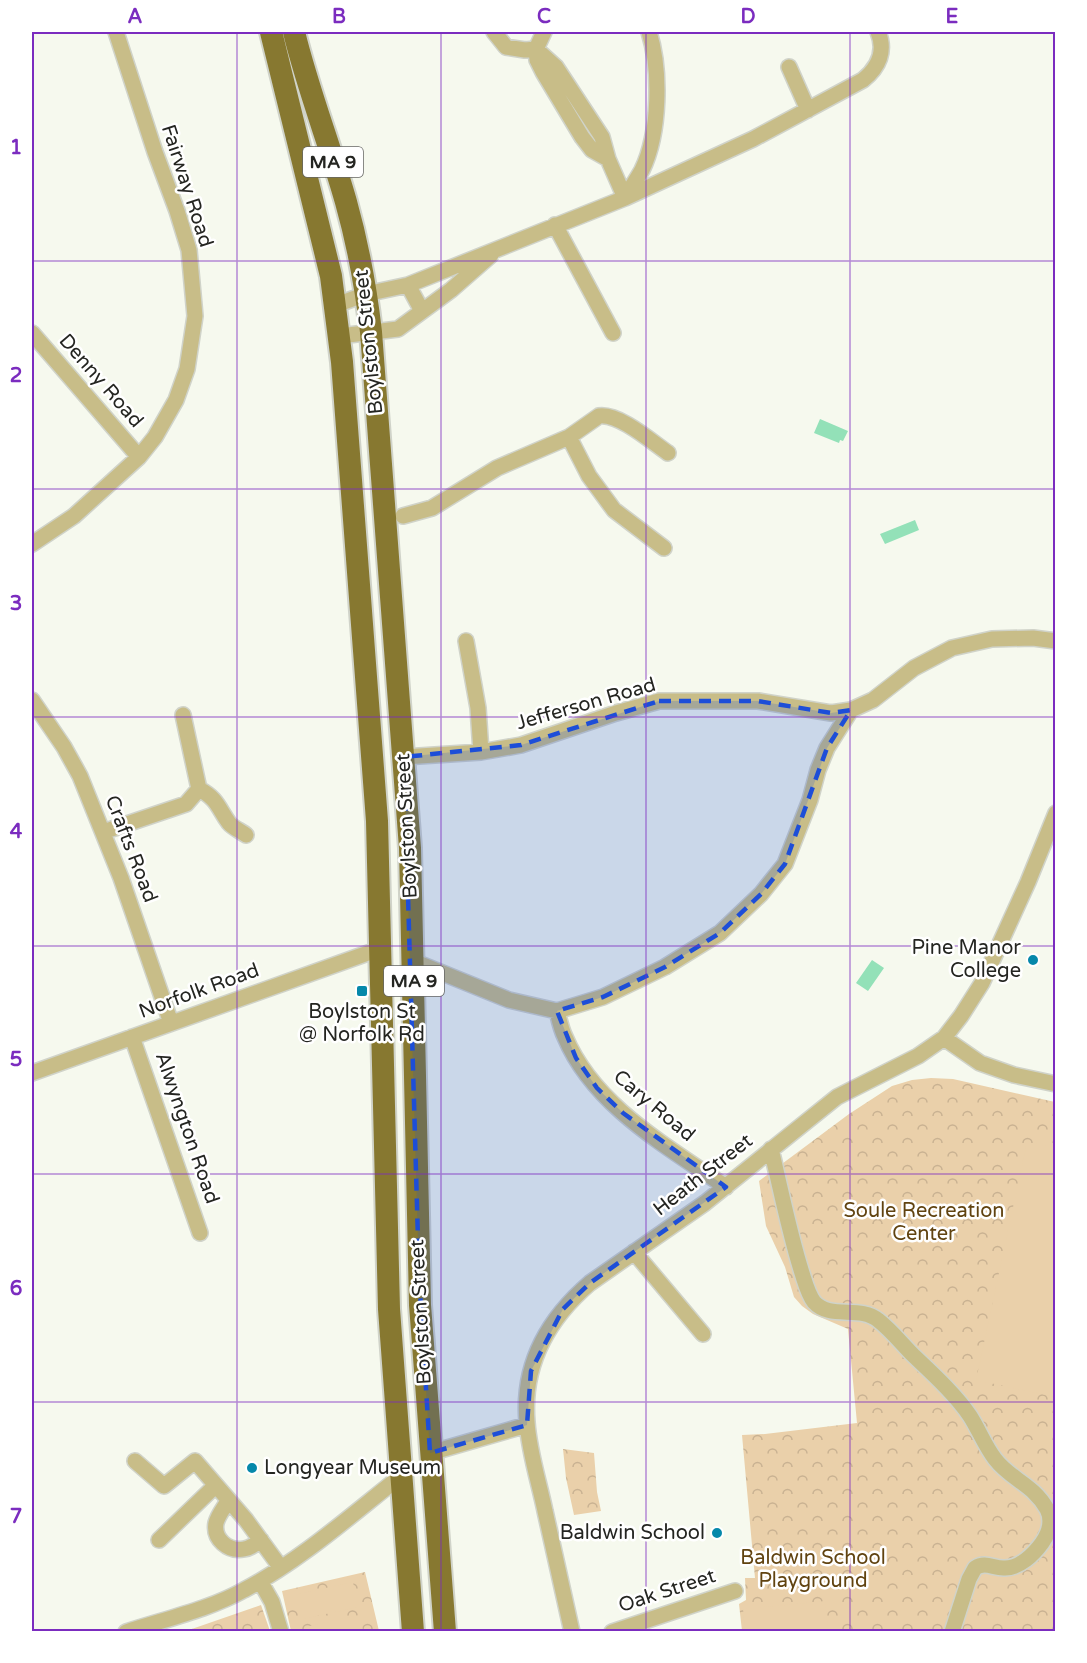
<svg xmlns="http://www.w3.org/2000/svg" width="1087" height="1663" viewBox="0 0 1087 1663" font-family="'Varela Round',sans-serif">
  <defs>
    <pattern id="forest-crowns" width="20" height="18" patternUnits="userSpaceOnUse" patternTransform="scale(1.5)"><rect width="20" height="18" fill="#ead0aa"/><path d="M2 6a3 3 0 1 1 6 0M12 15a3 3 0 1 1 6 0" fill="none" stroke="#c9b292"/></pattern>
  </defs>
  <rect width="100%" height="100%" fill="#f6f9ee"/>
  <!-- forest -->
  <path fill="url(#forest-crowns)" d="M931,1078L953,1079L1055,1102V1631H742L739,1604L746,1600L745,1578H755L742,1435L765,1434L857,1423L848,1329L813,1314L802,1306L794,1297L785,1267L766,1226L759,1181L849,1114L892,1086L912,1080Z
    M563,1449L594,1453L597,1492L601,1511L574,1515L566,1478Z
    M365,1572L379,1631H291L282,1591Z
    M261,1605L270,1631H186Z"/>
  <!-- pitch -->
  <path fill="#ead0aa" d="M1027,1142L1055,1148V1397L976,1380Z
    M353,1582L358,1607L303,1619L298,1594Z
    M825,1601L828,1631H745L743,1609Z
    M360,1615L363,1631H306L305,1627Z"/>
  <!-- water -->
  <path fill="#93e1b8" d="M820,419L848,431L843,441L840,440L839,443L814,433Z
    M915,520L919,530L885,544L880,534Z
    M872,960L884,968L868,991L856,983Z"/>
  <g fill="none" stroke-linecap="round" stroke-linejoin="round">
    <defs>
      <path id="minor" d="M494,32L506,47L525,50L536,49L544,32
        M789,67L808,110
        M608,159L602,137L556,67L536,49L537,60L543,72L582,137L592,150L608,159L625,198L753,139L863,80C879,67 886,51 878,32
        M555,225L613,333
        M408,285L422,311
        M336,305L366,294L408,285L625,198C630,189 637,179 642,170C660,133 661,70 649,32
        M32,333L139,457
        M340,336L398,329L451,290L491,255
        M569,437L589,476L614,510L664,548
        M403,516L432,508L497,468L569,437L599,416C619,413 652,442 668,453
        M32,544L74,516L139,457L155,437L176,400L187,369L195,316L189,250L177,211L155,152L116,32
        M466,641L478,708L481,752
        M32,700L64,747L80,776L121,878L171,1023
        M404,757L481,752L521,745L616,713L659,701H758L831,713L851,710
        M199,789C218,799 218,808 229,823C233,828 241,831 246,835
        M103,832L186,804L199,789L183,715
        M413,961L509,1000L557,1011L603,997L665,967L720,933L761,894L785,864L810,800L818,770L827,748L851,710L873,700L914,668L952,648L992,639L1033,638L1056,641
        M557,1011C559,1019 561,1029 565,1037C594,1106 667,1146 726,1187
        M132,1037L200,1233
        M944,1038L980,1063L1014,1075L1056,1084
        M32,1073L382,948
        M771,1149C781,1190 789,1232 802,1273C805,1282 808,1294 814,1302C830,1320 860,1305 878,1320C891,1330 902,1344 914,1356C932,1373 956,1395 970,1416C979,1430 985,1446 995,1459C1011,1480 1033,1484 1047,1509C1053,1521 1049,1533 1042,1543C1034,1554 1020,1568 1005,1568C994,1569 986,1561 975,1568L969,1579L952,1632
        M634,1252L703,1334
        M430,1453L527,1425
        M135,1461L164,1486L195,1461L246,1520L281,1568
        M228,1501C224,1508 218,1515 216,1523C213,1539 228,1552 244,1549C250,1548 256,1544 261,1540
        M159,1540L215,1486
        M260,1581L272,1602L281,1632
        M126,1632C165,1619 208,1610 244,1590C301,1560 350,1516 401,1476
        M572,1632C563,1591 554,1551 545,1511C539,1482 529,1452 527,1422C522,1365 548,1319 590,1283L705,1203L837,1097L918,1056L944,1038L961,1016L982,983L1028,882L1056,813
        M612,1632L735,1591"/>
      <path id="highway" d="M271,32L331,276L342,362L377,821L389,1309L413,1632
        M294,32C308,90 330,145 346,202C358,245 366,288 371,332L410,848L420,1305L445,1632"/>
    </defs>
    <!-- minor casing -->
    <use href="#minor" stroke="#d0d3c9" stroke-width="18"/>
    <!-- highway casing -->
    <use href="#highway" stroke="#d0d3c9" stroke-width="26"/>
    <!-- minor -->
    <use href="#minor" stroke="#c8bd88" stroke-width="15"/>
    <!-- highway -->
    <use href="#highway" stroke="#877830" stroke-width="22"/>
  </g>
  <!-- marked area -->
  <path fill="#1d4ed8" fill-opacity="0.2" stroke="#1d4ed8" stroke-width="4.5" stroke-dasharray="12 8" stroke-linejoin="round" d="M659,701H758L831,713L851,710L827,748L785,864L761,894L720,933L665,967L603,997L557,1011L576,1058L597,1088L623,1113L726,1187L590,1283L563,1309L531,1371L527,1425L430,1453L419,1275L404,757L521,745Z"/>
  <!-- grid -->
  <path fill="none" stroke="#7b2cbf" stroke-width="1.5" stroke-opacity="0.55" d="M237,32V1632M441,32V1632M646,32V1632M850,32V1632M32,261H1056M32,489H1056M32,717H1056M32,946H1056M32,1174H1056M32,1402H1056"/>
  <!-- markers -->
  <g fill="#0588aa" stroke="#fff" stroke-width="2">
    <circle cx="1033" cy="960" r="6"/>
    <rect x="356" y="985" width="12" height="12" rx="3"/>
    <circle cx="252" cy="1468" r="6"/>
    <circle cx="717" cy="1533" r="6"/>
  </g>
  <g text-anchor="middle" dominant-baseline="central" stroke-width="5" stroke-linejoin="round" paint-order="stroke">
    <!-- shield labels -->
    <g fill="#fff" stroke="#666664" stroke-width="1.5">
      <rect x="303" y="147" width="60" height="30" rx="4.5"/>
      <rect x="384" y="966" width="60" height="30" rx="4.5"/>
    </g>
    <g font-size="18" font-weight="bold" fill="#242521">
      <text x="333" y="162">MA 9</text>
      <text x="414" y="981">MA 9</text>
    </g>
    <!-- street labels -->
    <g font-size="20" fill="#242521" stroke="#fff">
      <text transform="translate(187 186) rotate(72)">Fairway Road</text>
      <text transform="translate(369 342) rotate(-96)">Boylston Street</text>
      <text transform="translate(101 381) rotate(49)">Denny Road</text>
      <text transform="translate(586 704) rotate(-16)">Jefferson Road</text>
      <text transform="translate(407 826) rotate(-93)">Boylston Street</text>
      <text transform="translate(131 849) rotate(69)">Crafts Road</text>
      <text transform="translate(199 991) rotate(-20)">Norfolk Road</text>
      <text transform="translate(654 1106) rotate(40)">Cary Road</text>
      <text transform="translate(187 1128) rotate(71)">Alwyngton Road</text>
      <text transform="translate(703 1175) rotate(-38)">Heath Street</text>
      <text transform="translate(421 1312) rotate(-93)">Boylston Street</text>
      <text transform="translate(667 1591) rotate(-18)">Oak Street</text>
    </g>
    <!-- poi labels -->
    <g font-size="20" fill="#242521" stroke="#fff" text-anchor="end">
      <text x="1021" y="948">Pine Manor<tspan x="1021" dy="23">College</tspan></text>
      <text x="362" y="1012" text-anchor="middle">Boylston St<tspan x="362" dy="23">@ Norfolk Rd</tspan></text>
      <text x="264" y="1468" text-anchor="start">Longyear Museum</text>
      <text x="705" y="1533">Baldwin School</text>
    </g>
    <!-- park labels -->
    <g font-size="20" fill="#614310" stroke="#fff">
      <text x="924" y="1211">Soule Recreation<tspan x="924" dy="23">Center</tspan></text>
      <text x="813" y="1558">Baldwin School<tspan x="813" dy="23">Playground</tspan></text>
    </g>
  </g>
  <!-- border -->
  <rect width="1087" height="1663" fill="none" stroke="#ffffff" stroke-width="66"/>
  <rect x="33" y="33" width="1021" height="1597" fill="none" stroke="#7b2cbf" stroke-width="2"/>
  <g font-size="20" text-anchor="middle" font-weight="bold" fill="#7b2cbf">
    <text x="135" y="23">A</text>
    <text x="339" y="23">B</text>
    <text x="544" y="23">C</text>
    <text x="748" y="23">D</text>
    <text x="952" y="23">E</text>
    <text x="16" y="154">1</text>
    <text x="16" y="382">2</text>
    <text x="16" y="610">3</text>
    <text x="16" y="838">4</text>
    <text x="16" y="1066">5</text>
    <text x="16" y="1295">6</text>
    <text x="16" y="1523">7</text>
  </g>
</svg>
